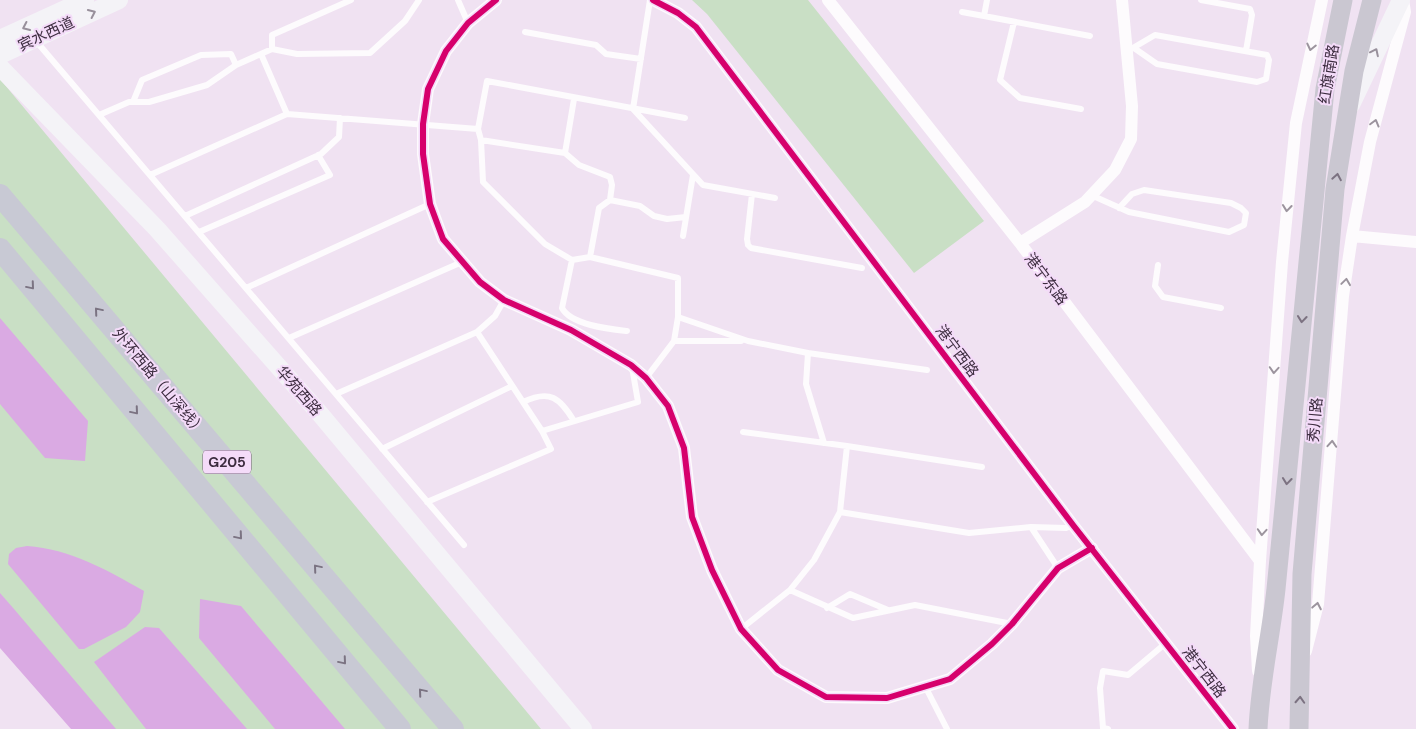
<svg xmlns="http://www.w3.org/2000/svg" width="1416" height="729" viewBox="0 0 1416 729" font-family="'DM Sans','Noto Sans SC',sans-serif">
  <rect width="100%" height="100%" fill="#f0e2f2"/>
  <!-- green -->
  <path fill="#c9dfc5" d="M692,0H808L984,221L914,273L707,14Z
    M0,79L541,729H83L0,636Z"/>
  <!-- water -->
  <path fill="#daaae3" d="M0,318L88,421L85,461L45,458L0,404Z
    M27,546C70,549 107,570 144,591L140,612L126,627L84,649H79L8,564L9,554L16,548Z
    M0,593L14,609L116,729H71L0,648Z
    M200,599L241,606L345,729H275L199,638Z
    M145,627L159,628L247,729H146L94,662Z"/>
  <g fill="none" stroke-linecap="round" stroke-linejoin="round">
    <!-- lane -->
    <path stroke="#fdfbfd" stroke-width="6" d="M458,0L468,23
      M650,0L633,109L703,185L775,198
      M987,0L984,16L1090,36
      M1201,0L1250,9L1252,15L1246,51
      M962,12L984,16
      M1014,22L1000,80L1020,98L1081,109
      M525,32L596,45L606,54L641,59
      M36,41L464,545
      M272,49V35L351,0
      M1126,52L1155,35L1267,55L1269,60L1266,79L1257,82L1157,64L1134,48
      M261,54L287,114
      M133,102L142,80L201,55L231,54L236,65
      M99,115L129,102H149L207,85L236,65L272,49L297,54L370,53L405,21L419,0
      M478,129L487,81L685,118
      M481,140L565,153L574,99
      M565,153L579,165L610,177L612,185L610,200L599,208L590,257
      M150,175L287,114L478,129L481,140L483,182L545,244L572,260L590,257L678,278V317L674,341L646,378
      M752,194L747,239L748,245L751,248L862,268
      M1091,195L1129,212L1229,232L1244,225L1246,213L1241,208L1231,203L1144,190L1132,194L1119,208
      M610,200L640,206L654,216L667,219L686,217
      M185,216L321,154L339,137L340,118
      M199,232L330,175L318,155
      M683,236L693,175
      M572,260L562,308C571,325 609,329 627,331
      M1158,265L1155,286L1163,297L1221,308
      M246,288L430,204
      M678,317L748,341L808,353
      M289,338L462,262
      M674,341H741
      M336,394L477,332L495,316L504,300
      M523,402C550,389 560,398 574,421
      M542,431L638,402L632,367
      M743,432L847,446
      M824,443L806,384L808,353L927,370
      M382,449L512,386
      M427,502L551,449L542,431L477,332
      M840,512L847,446L982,467
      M1031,527L1066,528L1073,525
      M790,590L853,618L915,605L1012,624
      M827,608L850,594L888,610
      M741,629L790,590L814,560L840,512L969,533L1031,527L1058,568
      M926,688L947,729
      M1108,729L1103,728L1100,688L1103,671L1128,675L1166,643"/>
    <!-- street -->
    <path stroke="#fdfbfd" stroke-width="12" d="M496,0L468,23L446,51L428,89L423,124V154L430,204L443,239L480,282L504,300L571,330L631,365L646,378L668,406L684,448L692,517L712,570L741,629L778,670L826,697L887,698L950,679L992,644L1012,624L1058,568L1092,548
      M653,0L678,13L696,27L1073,525L1233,729
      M828,0L1020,243L1260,561
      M1352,236L1416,242
      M1020,243L1085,202L1115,170L1131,139L1132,106L1122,0
      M1306,651L1318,604L1343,296L1352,236L1370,142L1405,12L1403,0
      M1258,671L1256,636L1260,561L1282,262L1296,123L1322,0"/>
    <!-- secondary -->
    <path stroke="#f4f3f7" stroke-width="18" d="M0,39L85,0
      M0,55L119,0
      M0,67L157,229L321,415L583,729
      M1351,105L1401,0"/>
    <!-- primary -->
    <path stroke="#cac7d1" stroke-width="19" d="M1258,729C1260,682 1271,636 1276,589L1325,89L1343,0
      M1299,729L1302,574L1335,189L1354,71L1372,0"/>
    <!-- highway -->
    <path stroke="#c8c9d4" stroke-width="22" d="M0,195L453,729
      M0,249L400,729"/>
    <defs>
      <path id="cycleway" d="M496,0L468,23L446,51L428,89L423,124V154L430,204L443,239L480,282L504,300L571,330L631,365L646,378L668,406L684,448L692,517L712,570L741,629L778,670L826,697L887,698L950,679L992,644L1012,624L1058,568L1092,548
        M653,0L678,13L696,27L1073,525L1233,729"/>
    </defs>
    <!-- cycleway casing -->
    <use href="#cycleway" stroke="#f4dbf9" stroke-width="9"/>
    <!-- cycleway -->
    <use href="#cycleway" stroke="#d6006c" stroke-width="6"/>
  </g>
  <!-- one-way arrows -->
  <defs><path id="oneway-chevron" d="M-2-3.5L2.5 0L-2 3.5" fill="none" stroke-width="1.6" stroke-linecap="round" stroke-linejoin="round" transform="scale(1.25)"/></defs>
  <g stroke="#98909b">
    <use href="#oneway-chevron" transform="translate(92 13) rotate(-25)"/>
    <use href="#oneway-chevron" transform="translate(26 27) rotate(155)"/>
    <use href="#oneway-chevron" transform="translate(1375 52) rotate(-64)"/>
  </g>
  <g stroke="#9c949e">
    <use href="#oneway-chevron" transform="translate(1311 47) rotate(103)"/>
    <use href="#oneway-chevron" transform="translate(1375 123) rotate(-75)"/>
    <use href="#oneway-chevron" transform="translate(1287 208) rotate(96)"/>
    <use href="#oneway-chevron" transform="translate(1346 282) rotate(-82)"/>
    <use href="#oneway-chevron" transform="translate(1274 370) rotate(94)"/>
    <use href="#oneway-chevron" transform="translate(1332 444) rotate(-86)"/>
    <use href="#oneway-chevron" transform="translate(1262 532) rotate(94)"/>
    <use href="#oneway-chevron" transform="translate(1317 606) rotate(-79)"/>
  </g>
  <g stroke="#7c7281">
    <use href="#oneway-chevron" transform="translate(1337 177) rotate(-80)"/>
    <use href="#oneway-chevron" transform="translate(1302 319) rotate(96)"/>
    <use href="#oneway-chevron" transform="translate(1287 481) rotate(96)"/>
    <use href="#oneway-chevron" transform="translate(1300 700) rotate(-87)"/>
  </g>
  <g stroke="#7b7382">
    <use href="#oneway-chevron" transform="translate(31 286) rotate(50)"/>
    <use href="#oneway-chevron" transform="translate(98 311) rotate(-130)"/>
    <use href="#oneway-chevron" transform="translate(135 411) rotate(50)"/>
    <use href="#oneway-chevron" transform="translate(239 536) rotate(50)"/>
    <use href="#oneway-chevron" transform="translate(317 568) rotate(-130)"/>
    <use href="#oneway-chevron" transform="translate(343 661) rotate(50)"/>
    <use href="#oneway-chevron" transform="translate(422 692) rotate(-130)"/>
  </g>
  <g text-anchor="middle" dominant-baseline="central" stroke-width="4" stroke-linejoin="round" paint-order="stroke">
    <!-- shield labels -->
    <rect fill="#f4dbf9" stroke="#736077" stroke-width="1" x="203" y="450.5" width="48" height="23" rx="4"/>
    <g font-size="14" font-weight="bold" fill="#3c2c3f">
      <text x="227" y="462">G205</text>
    </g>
    <!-- street labels -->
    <g font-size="15" fill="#3c2c3f" stroke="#f4dbf9">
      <text transform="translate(46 34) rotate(-25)">宾水西道</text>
      <text transform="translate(1329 74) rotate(-81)">红旗南路</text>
      <text transform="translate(1046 279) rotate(53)">港宁东路</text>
      <text transform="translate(957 351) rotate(53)">港宁西路</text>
      <text transform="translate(159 382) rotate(50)">外环西路（山深线）</text>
      <text transform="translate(299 391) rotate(49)">华苑西路</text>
      <text transform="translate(1315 420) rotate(-85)">秀川路</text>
      <text transform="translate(1204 672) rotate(52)">港宁西路</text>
    </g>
  </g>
</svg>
